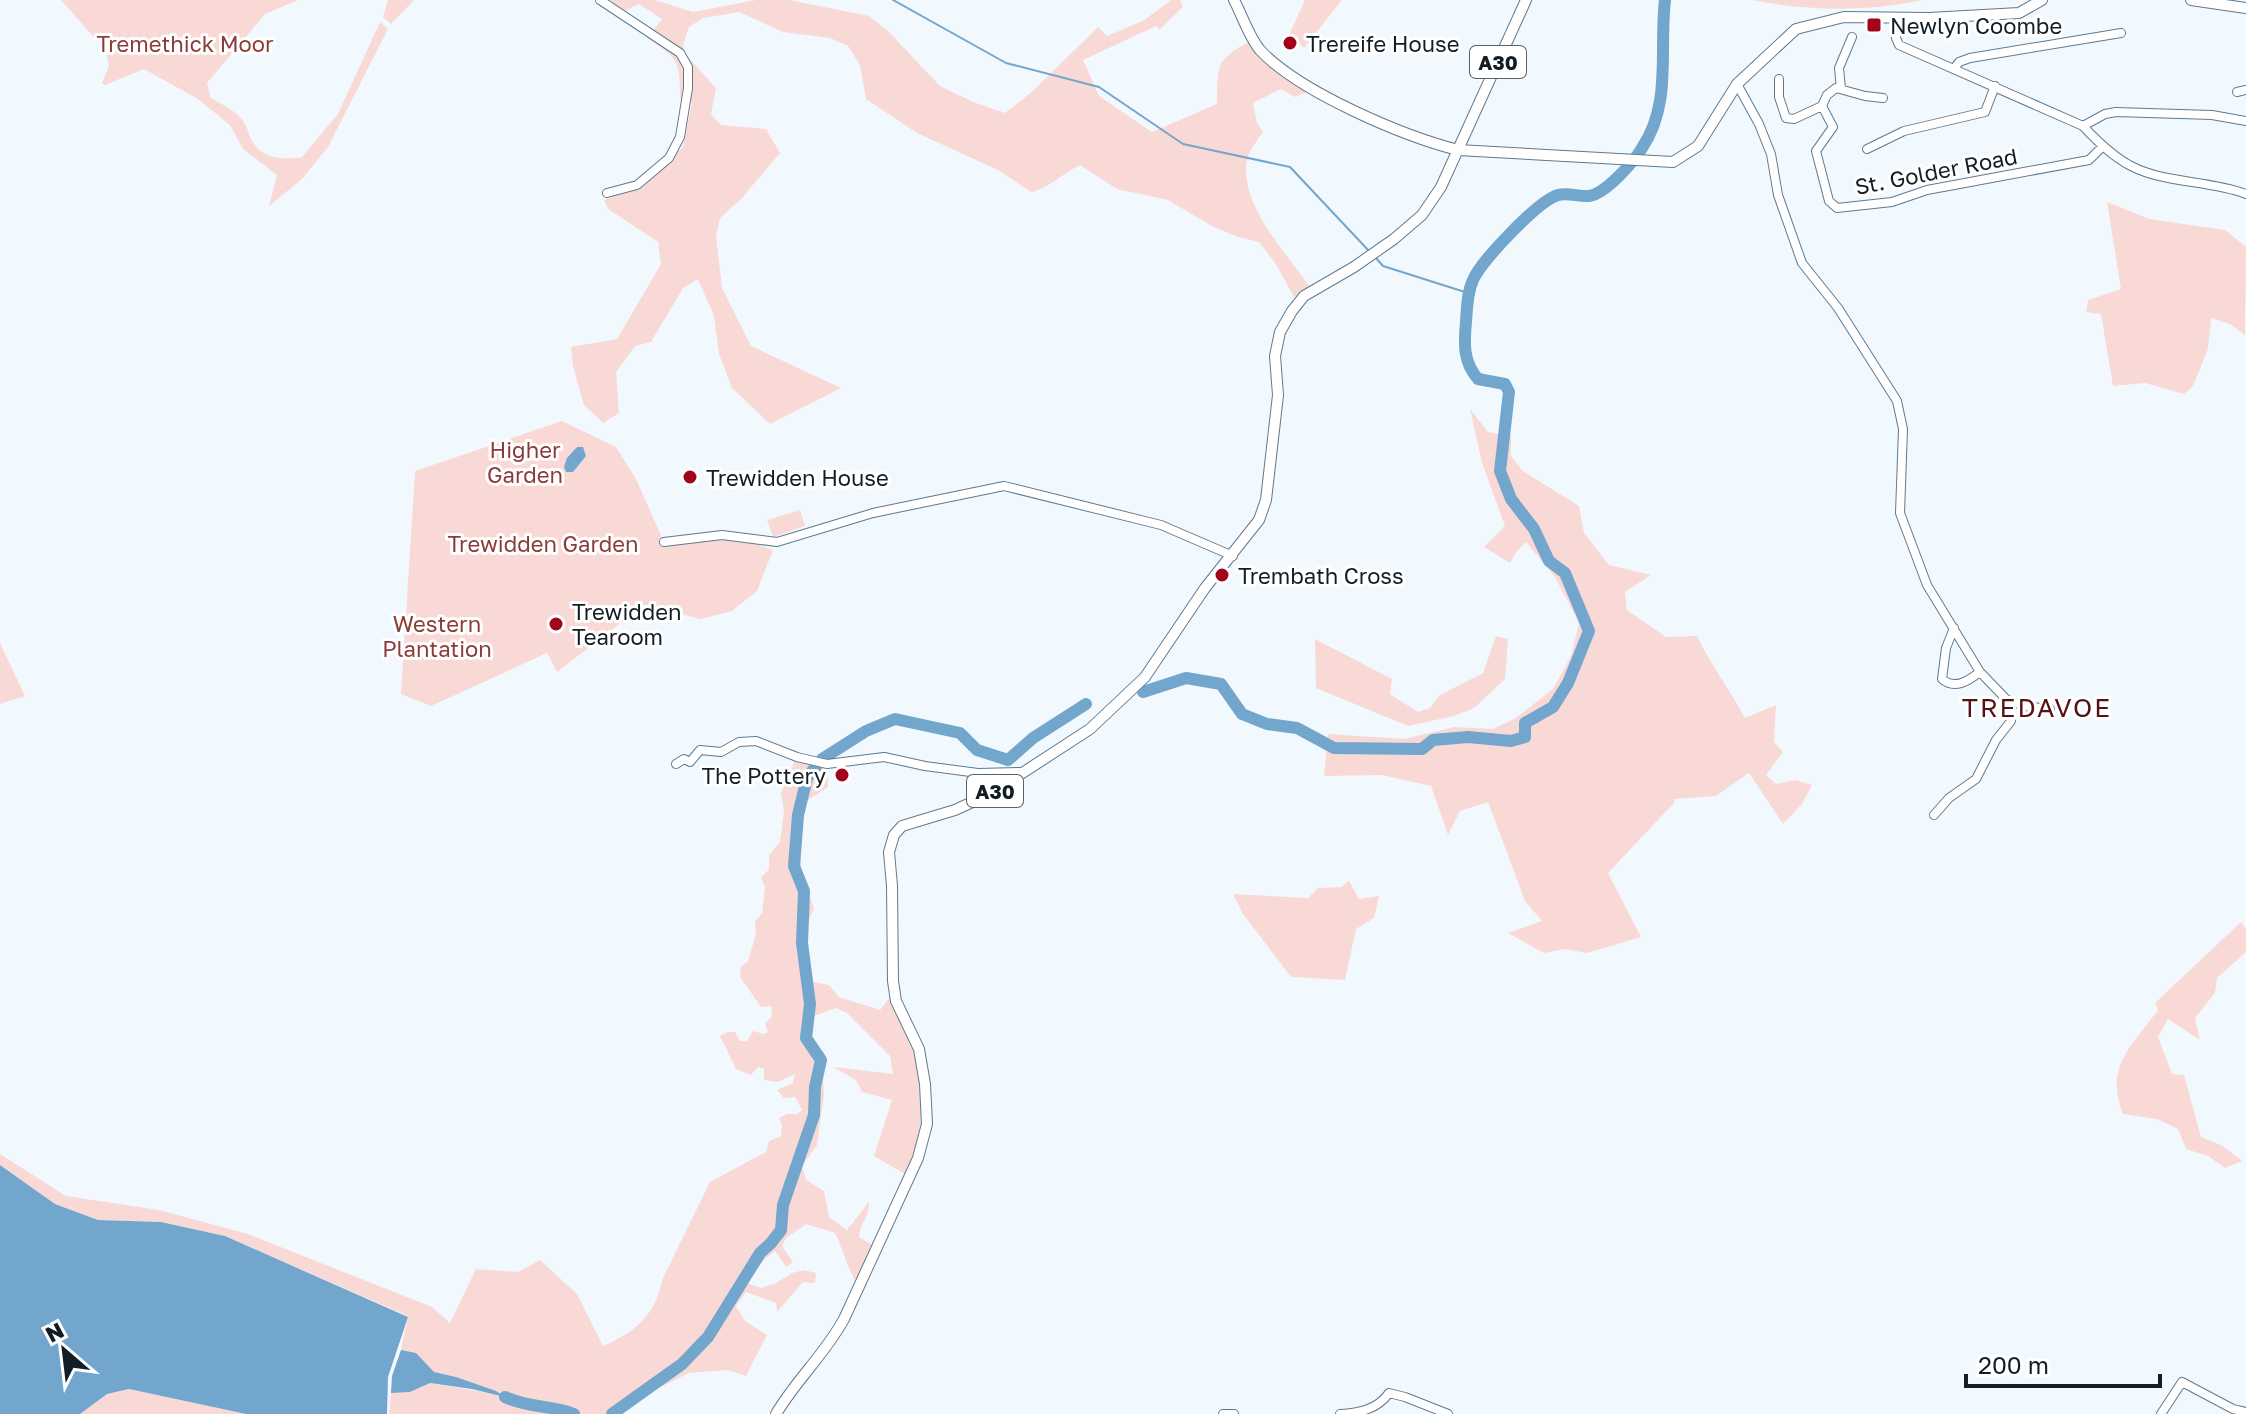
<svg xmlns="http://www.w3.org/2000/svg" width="2246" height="1414" viewBox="0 0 2246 1414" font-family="'Golos Text',sans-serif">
  <rect width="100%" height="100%" fill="#f2f9fe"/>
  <!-- green -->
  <path fill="#f9d9d6" d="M61,0H298L265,14L207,83L211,98C223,105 235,110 243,121C248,128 249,137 254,144C266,160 285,160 302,157L338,114L380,22L388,29L328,147L302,179L269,206L277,175L243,149L230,125L198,99L144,69L105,85L102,83L109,66L106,51Z
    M388,0H414L391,24L383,17Z
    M610,0H655L693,12L756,0H789L869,16L888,31L940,86L973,102L1005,113L1033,91L1098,27L1107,36L1143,21L1171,0H1180L1183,7L1159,30L1156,26L1083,60L1099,96L1152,132L1217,104C1218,64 1215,60 1252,40L1309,91L1295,97L1281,89L1253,103L1257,123L1263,132C1256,142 1247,153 1246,165C1244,211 1286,252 1310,287L1294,297L1276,264L1259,242L1238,237L1212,226L1168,200L1117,189L1080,165C1065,172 1046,190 1031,192L998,170L917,133L866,99L860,65L848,46L830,38L783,32L739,12L703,18L689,27L683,45L686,55L716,88L711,114L721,125L766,129L780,153L741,199L720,218L716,236L722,288L751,346L841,388L770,424L732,388L719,354L714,316L698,279L683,288L651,342L635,346L616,372L619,413L603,423L584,405L573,366L571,347L617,339L661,264L658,242L608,209L604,200L643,186L683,147L692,103L680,98C680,59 678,59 647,38L662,19L639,4L625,11Z
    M1305,0H1342L1304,48L1289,35Z
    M1752,0H1923C1869,12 1805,11 1752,0Z
    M2107,202L2149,219L2225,230L2246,247L2245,335L2230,324L2211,318L2208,349L2193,386L2184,394L2145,383L2113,386L2101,314L2086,312L2088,300L2121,289Z
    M1470,409L1488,432L1511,436V456L1523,471L1579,506L1584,533L1609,565L1651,575L1625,592L1627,610L1666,637L1697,636C1711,665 1730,690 1745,718L1776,705L1774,742L1783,752L1766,775L1776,784L1796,780L1812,785L1802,804L1783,824L1749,773L1716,796L1674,799V803L1608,873L1641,937L1587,953L1565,949L1544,953L1508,933L1542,921L1525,901L1488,802L1460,811L1448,835L1431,786L1382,775L1324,776L1328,734L1404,739L1454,727L1493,729L1516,718L1553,689L1571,656L1579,623L1555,577L1526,542L1517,551L1510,563L1484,547L1505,526L1482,463Z
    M562,421L616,447L636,479L664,542L733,535L773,550L757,591L732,611L701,619L644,605L557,672L547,653L431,706L401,694L415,471Z
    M800,510L805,526L773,537L767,520Z
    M1496,636L1508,639L1505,679L1474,708L1454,716L1408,726L1316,688L1315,639L1392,679L1390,694L1418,712L1430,708L1440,695L1483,673Z
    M0,643L25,696L0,704Z
    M796,758L827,764L828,787L799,806L801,868L814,909C801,932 805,958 813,982L829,985L839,997L880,1010L890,997C898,1014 908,1030 914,1048C930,1089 924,1135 907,1175L874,1156L892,1100L862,1092L856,1080L833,1067L893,1074L890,1056L847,1013L836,1008L814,1016L812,1040L822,1060L824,1095L817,1145L802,1166L806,1180L824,1191L829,1217L847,1230L869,1202C870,1217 859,1223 859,1237L876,1247L858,1285C847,1269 844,1251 835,1233L806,1224L786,1238L782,1246L793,1262L786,1267L775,1251L765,1259L747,1283L761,1288L776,1283L792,1273L804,1270L816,1273L815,1283L803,1282L777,1312L776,1303L746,1292L736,1306L745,1321L767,1335L746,1376L728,1370L689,1373L606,1414H389L391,1393L410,1392L430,1383L496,1394L456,1377L433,1372L416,1354L401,1350L408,1316L225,1236L161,1222L98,1220L55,1204L0,1165V1154L66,1196L159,1210L248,1234L432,1307L450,1323L476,1269L518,1272L540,1260L577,1294L603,1346C634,1333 656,1315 662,1280L710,1182L766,1152L769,1141L781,1136L782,1126L779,1118L787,1114H797L802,1110L795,1097L784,1098L777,1090L793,1083L795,1074L778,1082L764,1080V1069L758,1067L751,1075L736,1069L720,1036L728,1032H735L740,1041H747L753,1031L764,1034L768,1032L765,1024L772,1016L771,1006L761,1007L740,977L741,967L748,961L756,934L755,922L762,913L765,887L761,878L769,869V855L780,842L784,811L781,793Z
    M1349,881L1359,899L1379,896L1374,918L1356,929L1345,980L1291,977L1243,914L1233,894L1308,898L1318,888L1341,887Z
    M2241,922L2246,929V952L2217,978L2215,993L2195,1018L2200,1040L2168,1019L2158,1037L2172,1074L2184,1075L2201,1137L2223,1146L2242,1161L2225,1168L2208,1156L2186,1149L2178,1129L2157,1119L2123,1114C2104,1066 2132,1046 2158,1010L2155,1003Z
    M129,1389L246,1414H80L107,1394Z"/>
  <!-- water -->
  <path fill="#73a6cd" d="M577,447H583L586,456L573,472H566L564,467L567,458Z
    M0,1165L55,1204L98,1220L161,1222L225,1236L408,1317L388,1377L387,1414H246L129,1389L107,1394L80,1414H0Z
    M401,1350L416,1353L434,1372L456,1377L496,1391L505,1397L472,1389L430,1383L410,1392L391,1393L392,1376Z"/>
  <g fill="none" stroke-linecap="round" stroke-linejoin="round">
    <!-- stream -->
    <path stroke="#73a6cd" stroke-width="2" d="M893,0L1006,63L1099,87L1183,144L1290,167L1369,251
      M1376,258L1383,266L1468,293"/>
    <!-- river -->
    <path stroke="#73a6cd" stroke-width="12" d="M1143,692L1186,678L1221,684L1242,714L1267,724L1297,728L1334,748L1422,749L1433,740L1468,737L1511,741L1525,737V723L1553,707L1568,683L1589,631L1565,573L1549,561L1534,529L1511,499L1500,471L1509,392L1505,384L1478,379C1463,362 1464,344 1466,322C1467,308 1467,293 1473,280C1481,261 1538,201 1558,195C1569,192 1578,197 1589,196C1605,194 1633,163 1642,148C1672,104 1659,50 1665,0
      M822,759L866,731L895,719L960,733L977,750L1008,760L1033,738L1086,704
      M505,1397C528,1408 551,1405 574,1414
      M612,1414L682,1364L708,1337L760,1253L771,1243L781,1230L783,1205L814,1115L815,1087L821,1060L806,1038L810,1004L802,943L804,891L794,866L798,815L807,778L817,765"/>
    <defs>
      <path id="minor" d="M600,0L680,53L688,67V88L680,137L669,158L637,185L607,193
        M1896,17V38L1899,45L2083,126C2097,141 2112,156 2131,166C2166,184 2209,180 2246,194
        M1954,69L1959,62L1970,58L2121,33
        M1779,79V97L1786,118L1794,119L1822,106
        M1737,84L1759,124L1771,154L1778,195L1802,263L1838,308L1897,401L1903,429L1900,513L1927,585L1980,672L2006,699L2023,706L2050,709
        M1841,89L1839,68L1852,37
        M2237,92L2246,90
        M1822,106L1833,127L1816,151L1829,201L1837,208L1892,202L1927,190L2089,160L2103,146
        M1822,106L1827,95L1836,88L1865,96L1883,98
        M2083,126L2105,114L2116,112L2212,115L2246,121
        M1867,149L1904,131L1985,112L1995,86
        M664,542L722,535L777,542L873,513L1004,486L1161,525L1233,556
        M1954,628L1946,648L1942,679C1955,690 1968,681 1980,672
        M676,764L684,759L690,762L700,750L721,752L739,742L756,741L797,757L827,764L884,757L925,766L978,773L1021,772
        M1934,815L1949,798L1976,779L1996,740L2011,721L2006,699
        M1223,1414H1234
        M1340,1414C1358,1413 1377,1410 1389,1393L1405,1397L1448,1414
        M2161,1414L2182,1382L2233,1409L2246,1412"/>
      <path id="major" d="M1234,0C1242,15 1249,37 1260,50C1299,92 1403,136 1458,150L1673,162L1698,146L1737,84L1796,29L1844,17L1929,18L2019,13L2042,0
        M2191,0L2246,8
        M776,1414C796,1380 825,1354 844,1319L918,1158L927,1124L925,1084L919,1049L896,1001L893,981L892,886L889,852L894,835L902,826L955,810L990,794L1090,729L1145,677L1205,588L1259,520L1266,500L1278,395L1275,356L1280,332L1292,311L1304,296L1354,267L1394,239L1422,215L1441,187L1526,0"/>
    </defs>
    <!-- minor casing -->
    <use href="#minor" stroke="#5e7a91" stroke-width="10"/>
    <!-- major casing -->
    <use href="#major" stroke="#5e7a91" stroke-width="12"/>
    <!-- minor -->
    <use href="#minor" stroke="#fff" stroke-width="8"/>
    <!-- major -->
    <use href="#major" stroke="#fff" stroke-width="10"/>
  </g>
  <!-- markers -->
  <g fill="#a2051b" stroke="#fff" stroke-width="3">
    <rect x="1866" y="17" width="16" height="16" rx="4"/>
    <circle cx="1290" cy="43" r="8"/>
    <circle cx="690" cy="477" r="8"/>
    <circle cx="1222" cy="575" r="8"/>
    <circle cx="556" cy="624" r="8"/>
    <circle cx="842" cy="775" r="8"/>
  </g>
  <g text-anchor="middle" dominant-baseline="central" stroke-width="6" stroke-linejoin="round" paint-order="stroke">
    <!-- shield labels -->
    <g fill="#fff" stroke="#596167" stroke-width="2">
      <rect x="1470" y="46" width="56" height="32" rx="6"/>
      <rect x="967" y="775" width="56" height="32" rx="6"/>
    </g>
    <g font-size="20" font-weight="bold" fill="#121d26">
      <text x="1498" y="62">A30</text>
      <text x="995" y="791">A30</text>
    </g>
    <!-- poi labels -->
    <g font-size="22" fill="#121d26" stroke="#fff" text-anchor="start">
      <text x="1890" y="25">Newlyn Coombe</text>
      <text x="1306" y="43">Trereife House</text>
      <text x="706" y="477">Trewidden House</text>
      <text x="1238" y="575">Trembath Cross</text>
      <text x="572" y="611">Trewidden<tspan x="572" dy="25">Tearoom</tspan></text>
      <text x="826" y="775" text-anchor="end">The Pottery</text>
    </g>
    <!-- park labels -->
    <g font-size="22" fill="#8b3b38" stroke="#fff">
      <text x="185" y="43">Tremethick Moor</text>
      <text x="525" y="449">Higher<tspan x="525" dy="25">Garden</tspan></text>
      <text x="543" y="543">Trewidden Garden</text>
      <text x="437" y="623">Western<tspan x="437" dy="25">Plantation</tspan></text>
    </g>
    <!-- street labels -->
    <g font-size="22" fill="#121d26" stroke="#fff">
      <text transform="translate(1936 171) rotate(-11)">St. Golder Road</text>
    </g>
    <!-- quarter labels -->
    <g font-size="26" letter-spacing="2" fill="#561213" stroke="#fff">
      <text x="2037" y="707">TREDAVOE</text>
    </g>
  </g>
  <!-- north arrow -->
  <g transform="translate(64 1350) rotate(332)" stroke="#ffffff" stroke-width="6" paint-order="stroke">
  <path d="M0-6L14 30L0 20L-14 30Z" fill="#121d26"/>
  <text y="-12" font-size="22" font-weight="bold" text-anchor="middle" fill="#121d26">N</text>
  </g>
  <!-- scale -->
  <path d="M1966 1374v12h194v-12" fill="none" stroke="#121d26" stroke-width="4"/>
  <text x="1978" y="1374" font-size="24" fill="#121d26" stroke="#ffffff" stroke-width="6" paint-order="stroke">200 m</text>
</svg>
